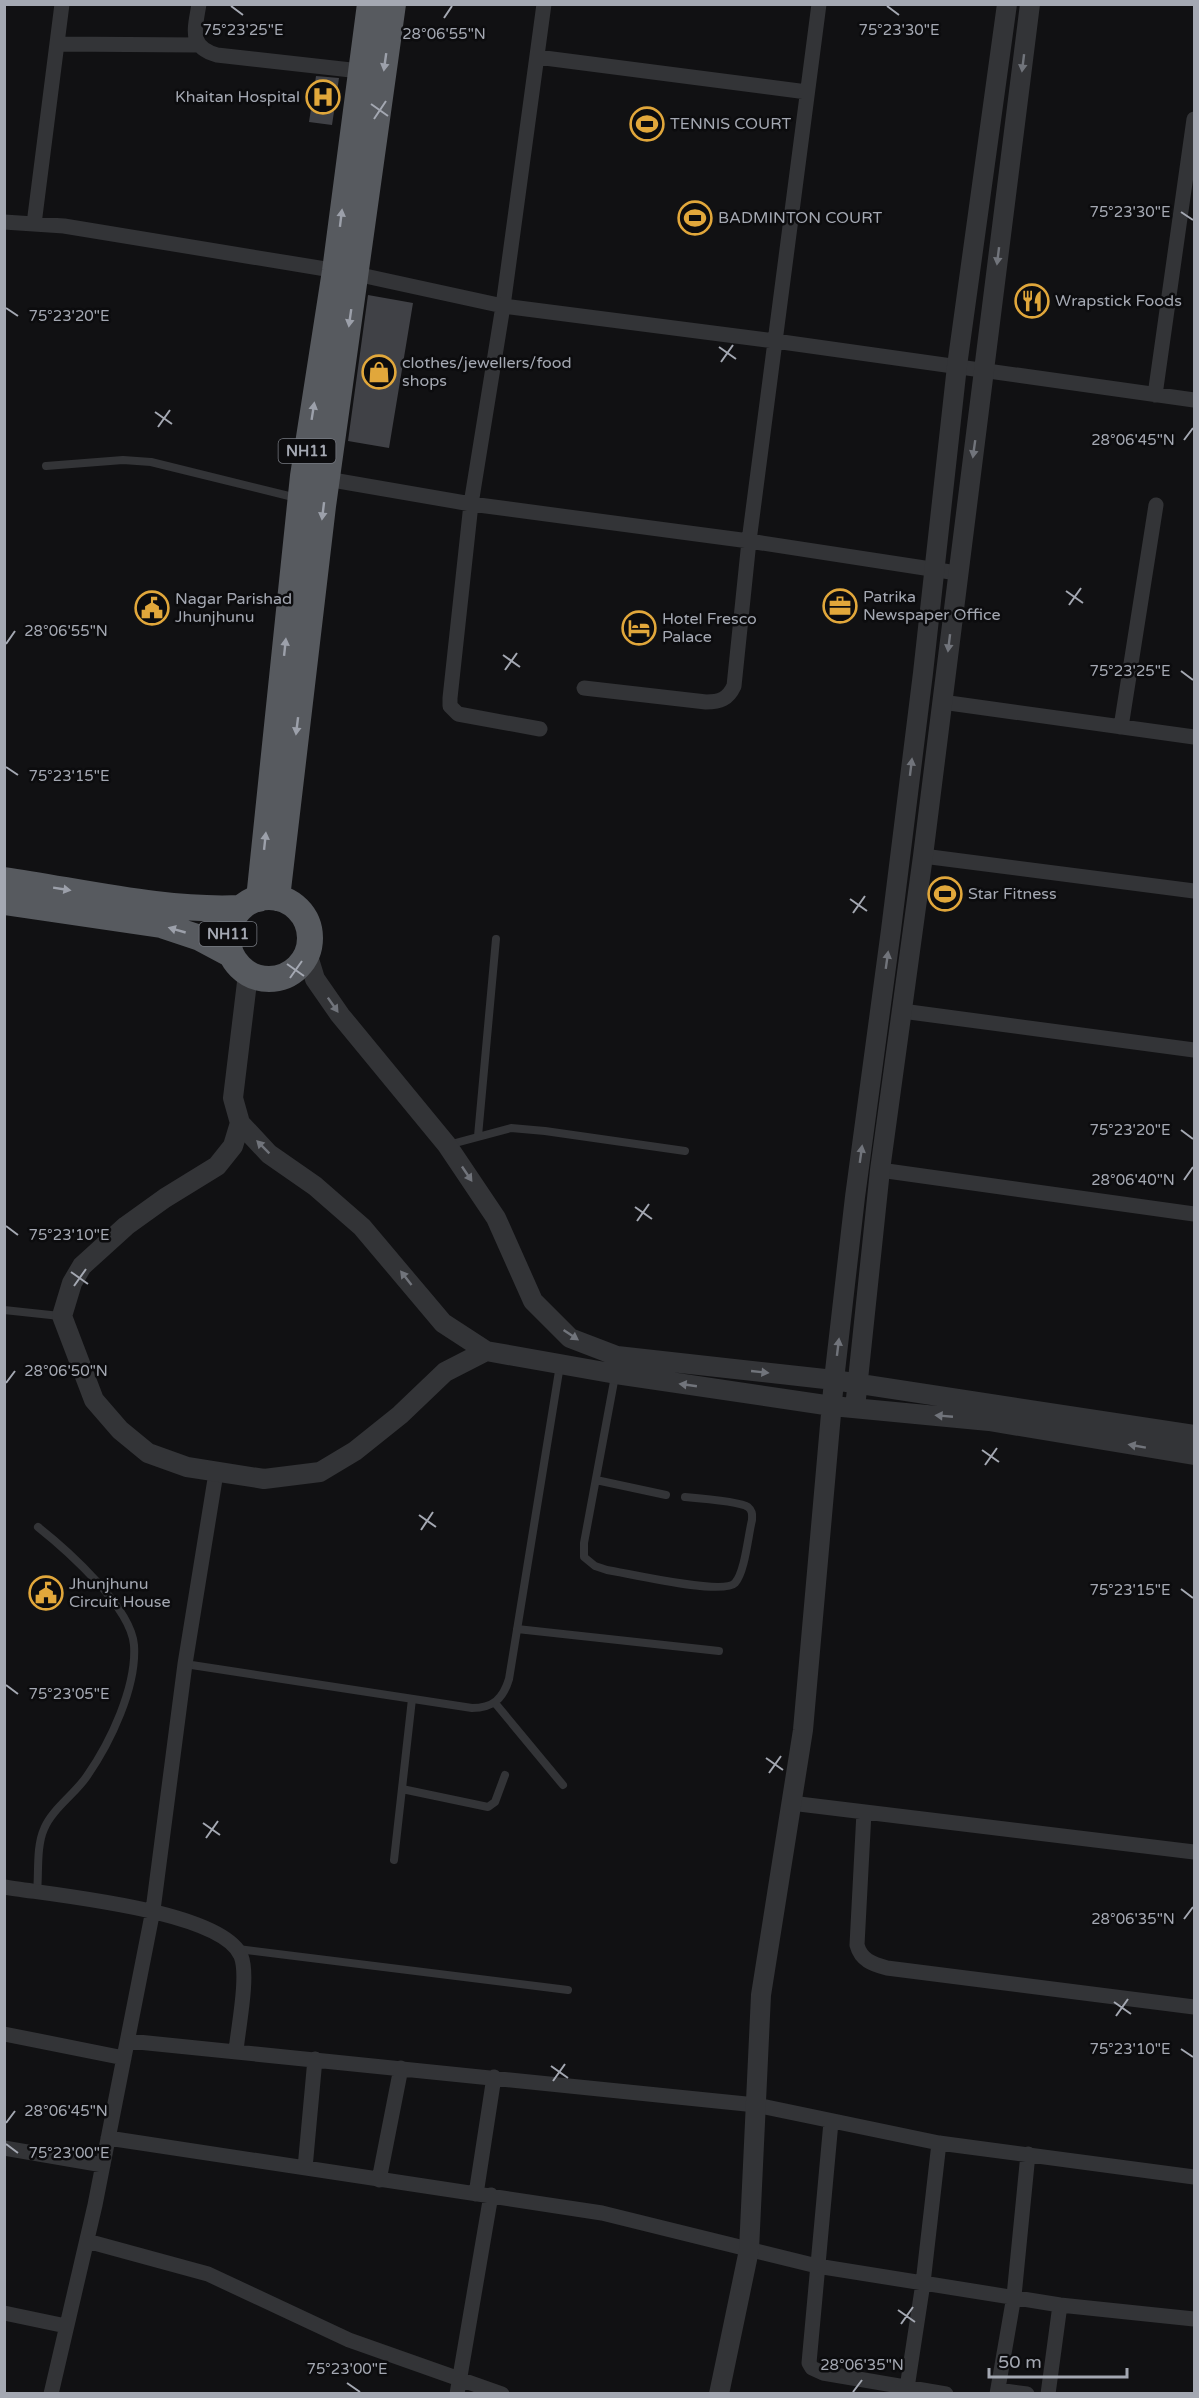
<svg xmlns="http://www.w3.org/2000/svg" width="1199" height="2398" viewBox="0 0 1199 2398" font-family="'Varela Round',sans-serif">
  <rect width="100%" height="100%" fill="#111113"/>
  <!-- building -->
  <path fill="#404146" d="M316,76L339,78L332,125L309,122Z
    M368,295L413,303L389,448L348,441Z"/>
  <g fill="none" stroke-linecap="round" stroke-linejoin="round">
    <!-- service -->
    <path stroke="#333437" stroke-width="8" d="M46,466L123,460L151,462L297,498
      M478,1136L496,939
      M448,1145L511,1128L545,1131L685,1151
      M4,1310L60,1316
      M615,1376L584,1543V1557L595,1566L607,1570C627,1573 723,1596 735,1583C745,1572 748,1536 752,1520C752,1515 753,1511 748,1507C741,1502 697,1498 685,1497
      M596,1480L666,1495
      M517,1629L719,1651
      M185,1664L472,1708C493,1708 503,1699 509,1679L560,1365
      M495,1703L563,1785
      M402,1789L488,1807L495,1802L505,1775
      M394,1860L412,1699
      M37,1892C39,1873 36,1847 44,1829C52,1809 75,1794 87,1776C110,1743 137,1687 134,1645C131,1607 67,1550 38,1527
      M238,1949L568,1990"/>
    <!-- minor -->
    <path stroke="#333437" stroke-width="15" d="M199,4C195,29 188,47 217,55L360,71
      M57,44L198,45
      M537,57L807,92
      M4,222L64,226L356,274L503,306L775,341L1194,400
      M34,224L62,4
      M1155,395L1194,119
      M321,478L471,504L749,541L957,573
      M584,688L706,702C720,702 728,699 734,686L749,541L819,4
      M942,702L1194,737
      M1121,727L1156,505
      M540,729L458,714L450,706V698L471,504L503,306L544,4
      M923,856L1194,891
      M902,1011L1194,1050
      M880,1170L1194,1214
      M791,1803L1194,1852
      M864,1812L857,1945C861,1960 872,1964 887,1968L1194,2007
      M4,1887C52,1895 222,1910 241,1956C249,1976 238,2028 236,2051
      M4,2034L124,2058
      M128,2041L756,2105L939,2143L1194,2177
      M831,2122L809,2363L812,2368L823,2373L946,2394
      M108,2138L602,2213L817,2266L1060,2305L1194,2319
      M4,2148L103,2165
      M305,2168L315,2059
      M379,2180L401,2068
      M476,2194L494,2077
      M87,2241L208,2274L349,2340L502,2394
      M4,2313L66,2326
      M907,2388L923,2283L939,2143
      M998,2390L1027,2394
      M51,2394L95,2205L153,1910L185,1664L216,1473
      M457,2394L491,2195
      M997,2394L1014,2296L1028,2154
      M1048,2394L1060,2305"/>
    <!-- tertiary -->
    <path stroke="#333437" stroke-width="20" d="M307,953L315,979L340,1015L447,1145L496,1218L533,1301L570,1338L617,1356L834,1380L1194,1435
      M248,974L233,1098L240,1123L269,1154L315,1186L362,1227L443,1323L486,1351L616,1374L832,1406L989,1421L1194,1455
      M240,1123L233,1146L217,1166L165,1198L126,1226L82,1266L72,1283L62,1316L94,1400L120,1430L148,1453L187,1467L264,1479L320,1472L355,1451L400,1415L445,1372L486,1351
      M855,1408L880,1170L923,856L1030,4
      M719,2394L749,2250L761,1995L803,1730L834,1380L855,1197L891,930L923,673L957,366L1007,4"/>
    <!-- trunk -->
    <path stroke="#575a5f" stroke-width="26" d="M4,880C80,891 166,912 241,908
      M228 938a41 41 0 1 1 82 0a41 41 0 1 1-82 0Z
      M277,898L323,506L393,4
      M259,899L303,476L335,271L370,4
      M4,902L161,925L200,938L230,954"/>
  </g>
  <!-- one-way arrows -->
  <defs><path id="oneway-solid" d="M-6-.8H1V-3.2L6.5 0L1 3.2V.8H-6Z" transform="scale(1.5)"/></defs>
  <g fill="#9ca0aa">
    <use href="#oneway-solid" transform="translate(385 62) rotate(98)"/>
    <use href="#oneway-solid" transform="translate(341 218) rotate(-83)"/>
    <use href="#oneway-solid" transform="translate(350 318) rotate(98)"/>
    <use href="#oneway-solid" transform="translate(313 411) rotate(-81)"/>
    <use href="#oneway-solid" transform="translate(323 511) rotate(97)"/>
    <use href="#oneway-solid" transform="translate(285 647) rotate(-84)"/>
    <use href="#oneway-solid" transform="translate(297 726) rotate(97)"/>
    <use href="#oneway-solid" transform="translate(265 841) rotate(-84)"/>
    <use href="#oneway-solid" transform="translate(62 889) rotate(9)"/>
    <use href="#oneway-solid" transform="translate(177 930) rotate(-164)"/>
  </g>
  <g fill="#71747b">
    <use href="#oneway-solid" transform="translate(1023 63) rotate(97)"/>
    <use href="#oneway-solid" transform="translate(998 256) rotate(97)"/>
    <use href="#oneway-solid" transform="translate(974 449) rotate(98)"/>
    <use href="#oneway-solid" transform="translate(949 643) rotate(97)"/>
    <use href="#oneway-solid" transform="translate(911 767) rotate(-83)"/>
    <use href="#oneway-solid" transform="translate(887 960) rotate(-82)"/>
    <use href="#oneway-solid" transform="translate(333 1005) rotate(55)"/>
    <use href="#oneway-solid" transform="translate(263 1147) rotate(-135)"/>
    <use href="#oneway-solid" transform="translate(861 1154) rotate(-82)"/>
    <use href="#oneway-solid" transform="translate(467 1174) rotate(56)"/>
    <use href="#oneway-solid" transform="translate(406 1278) rotate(-128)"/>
    <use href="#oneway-solid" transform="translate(571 1335) rotate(34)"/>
    <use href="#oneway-solid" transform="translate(838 1347) rotate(-83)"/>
    <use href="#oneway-solid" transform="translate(760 1372) rotate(6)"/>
    <use href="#oneway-solid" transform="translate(688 1385) rotate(-172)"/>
    <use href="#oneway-solid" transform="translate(944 1416) rotate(-175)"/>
    <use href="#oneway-solid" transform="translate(1137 1446) rotate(-170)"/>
  </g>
  <!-- ticks -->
  <path fill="none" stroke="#a4a8b2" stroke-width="2" d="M231,6L243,15M887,6L899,15M444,18L452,6M371,104L388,116M374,119L386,101M1181,212L1193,220M6,308L18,316M719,347L736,359M721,362L733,345M155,412L172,424M158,427L170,410M1184,440L1193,428M1066,591L1083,603M1069,605L1081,588M6,644L15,631M503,655L520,667M505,670L517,653M1181,671L1193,680M6,767L18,775M850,899L867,911M853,913L865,896M287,964L304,976M290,978L302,961M1181,1130L1193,1139M1184,1180L1193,1167M635,1207L652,1219M637,1221L649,1204M6,1226L18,1235M71,1272L88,1284M74,1286L86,1269M6,1383L15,1371M982,1450L999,1462M985,1465L997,1448M419,1515L436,1527M421,1530L433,1512M1181,1589L1193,1598M6,1685L18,1694M766,1758L783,1770M769,1773L781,1756M203,1823L220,1835M206,1838L218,1821M1184,1919L1193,1907M1114,2002L1131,2014M1116,2016L1128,1999M1181,2049L1193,2057M551,2066L568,2078M553,2081L565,2064M6,2123L15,2111M6,2144L18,2153M898,2310L915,2322M901,2324L913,2307M347,2383L360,2392M853,2392L862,2380"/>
  <!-- icons -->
  <defs>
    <symbol id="hospital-ring" viewBox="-11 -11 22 22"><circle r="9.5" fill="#0c0c0e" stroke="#e1a73b" stroke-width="1.5"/><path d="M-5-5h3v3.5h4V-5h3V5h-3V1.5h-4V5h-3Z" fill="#e1a73b"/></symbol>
    <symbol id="stadium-ring" viewBox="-11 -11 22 22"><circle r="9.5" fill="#0c0c0e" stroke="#e1a73b" stroke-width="1.5"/><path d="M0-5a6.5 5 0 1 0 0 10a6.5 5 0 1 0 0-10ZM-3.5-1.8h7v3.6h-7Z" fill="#e1a73b"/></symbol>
    <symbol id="restaurant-ring" viewBox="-11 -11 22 22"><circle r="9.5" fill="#0c0c0e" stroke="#e1a73b" stroke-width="1.5"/><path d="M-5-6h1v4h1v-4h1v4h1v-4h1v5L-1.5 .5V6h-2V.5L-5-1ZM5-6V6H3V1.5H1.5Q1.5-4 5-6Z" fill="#e1a73b"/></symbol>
    <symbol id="shop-ring" viewBox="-11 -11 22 22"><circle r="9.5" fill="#0c0c0e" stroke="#e1a73b" stroke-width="1.5"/><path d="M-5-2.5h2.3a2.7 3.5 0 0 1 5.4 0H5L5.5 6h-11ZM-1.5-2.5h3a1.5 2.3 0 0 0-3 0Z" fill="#e1a73b"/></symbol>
    <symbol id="office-ring" viewBox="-11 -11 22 22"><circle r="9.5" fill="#0c0c0e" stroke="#e1a73b" stroke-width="1.5"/><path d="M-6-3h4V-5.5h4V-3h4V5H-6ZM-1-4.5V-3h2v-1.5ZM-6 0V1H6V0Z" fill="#e1a73b"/></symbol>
    <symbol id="civic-ring" viewBox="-11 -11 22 22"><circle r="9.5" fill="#0c0c0e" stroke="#e1a73b" stroke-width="1.5"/><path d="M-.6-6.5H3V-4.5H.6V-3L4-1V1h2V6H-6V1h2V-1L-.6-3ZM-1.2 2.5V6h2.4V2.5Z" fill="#e1a73b"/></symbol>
    <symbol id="hotel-ring" viewBox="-11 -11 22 22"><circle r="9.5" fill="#0c0c0e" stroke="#e1a73b" stroke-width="1.5"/><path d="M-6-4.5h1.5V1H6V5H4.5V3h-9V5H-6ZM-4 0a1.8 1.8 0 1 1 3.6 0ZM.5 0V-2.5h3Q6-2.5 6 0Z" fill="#e1a73b"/></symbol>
  </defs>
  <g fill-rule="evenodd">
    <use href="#hospital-ring" x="304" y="78" width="38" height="38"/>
    <use href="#stadium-ring" x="628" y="105" width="38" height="38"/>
    <use href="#stadium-ring" x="676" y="199" width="38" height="38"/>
    <use href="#restaurant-ring" x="1013" y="282" width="38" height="38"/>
    <use href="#shop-ring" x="360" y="353" width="38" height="38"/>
    <use href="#office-ring" x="821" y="587" width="38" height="38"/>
    <use href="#civic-ring" x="133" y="589" width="38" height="38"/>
    <use href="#hotel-ring" x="620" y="609" width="38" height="38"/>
    <use href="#stadium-ring" x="926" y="875" width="38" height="38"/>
    <use href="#civic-ring" x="27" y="1574" width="38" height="38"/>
  </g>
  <g text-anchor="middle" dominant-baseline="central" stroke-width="5" stroke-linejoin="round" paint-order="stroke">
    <!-- shield labels -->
    <g fill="#0c0c0e" stroke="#767981" stroke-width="1.5">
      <rect x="278.5" y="439" width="57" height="24" rx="4.5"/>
      <rect x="199.5" y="922" width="57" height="24" rx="4.5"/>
    </g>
    <g font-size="15" font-weight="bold" fill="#a4a8b2">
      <text x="307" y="451">NH11</text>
      <text x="228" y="934">NH11</text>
    </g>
    <!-- poi labels -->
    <g font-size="16" fill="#a4a8b2" stroke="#0c0c0e" text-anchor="start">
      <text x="300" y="97" text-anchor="end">Khaitan Hospital</text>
      <text x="670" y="124">TENNIS COURT</text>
      <text x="718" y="218">BADMINTON COURT</text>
      <text x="1055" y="301">Wrapstick Foods</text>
      <text x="402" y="363">clothes/jewellers/food<tspan x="402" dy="18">shops</tspan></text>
      <text x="863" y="597">Patrika<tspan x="863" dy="18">Newspaper Office</tspan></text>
      <text x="175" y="599">Nagar Parishad<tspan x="175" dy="18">Jhunjhunu</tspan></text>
      <text x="662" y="619">Hotel Fresco<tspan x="662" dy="18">Palace</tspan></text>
      <text x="968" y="894">Star Fitness</text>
      <text x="69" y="1584">Jhunjhunu<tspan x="69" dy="18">Circuit House</tspan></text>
    </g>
  </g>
  <g font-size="15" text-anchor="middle" fill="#a4a8b2" stroke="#0c0c0e" stroke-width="5" stroke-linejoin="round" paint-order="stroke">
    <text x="243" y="35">75°23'25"E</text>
    <text x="899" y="35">75°23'30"E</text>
    <text x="444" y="39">28°06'55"N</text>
    <text x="1130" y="217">75°23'30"E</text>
    <text x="69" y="321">75°23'20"E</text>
    <text x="1133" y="445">28°06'45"N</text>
    <text x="66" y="636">28°06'55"N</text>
    <text x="1130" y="676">75°23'25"E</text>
    <text x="69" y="781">75°23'15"E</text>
    <text x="1130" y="1135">75°23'20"E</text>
    <text x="1133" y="1185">28°06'40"N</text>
    <text x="69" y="1240">75°23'10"E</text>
    <text x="66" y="1376">28°06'50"N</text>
    <text x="1130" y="1595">75°23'15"E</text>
    <text x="69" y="1699">75°23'05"E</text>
    <text x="1133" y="1924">28°06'35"N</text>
    <text x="1130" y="2054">75°23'10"E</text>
    <text x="66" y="2116">28°06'45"N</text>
    <text x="69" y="2158">75°23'00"E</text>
    <text x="862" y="2370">28°06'35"N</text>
    <text x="347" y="2374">75°23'00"E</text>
  </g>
  <!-- border -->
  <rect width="1199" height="2398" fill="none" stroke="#a4a8b2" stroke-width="12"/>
  <!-- scale -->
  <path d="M989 2368v9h138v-9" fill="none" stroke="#a4a8b2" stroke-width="3"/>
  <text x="998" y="2368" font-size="18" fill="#a4a8b2" stroke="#0c0c0e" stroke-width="4.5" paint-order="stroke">50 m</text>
</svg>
